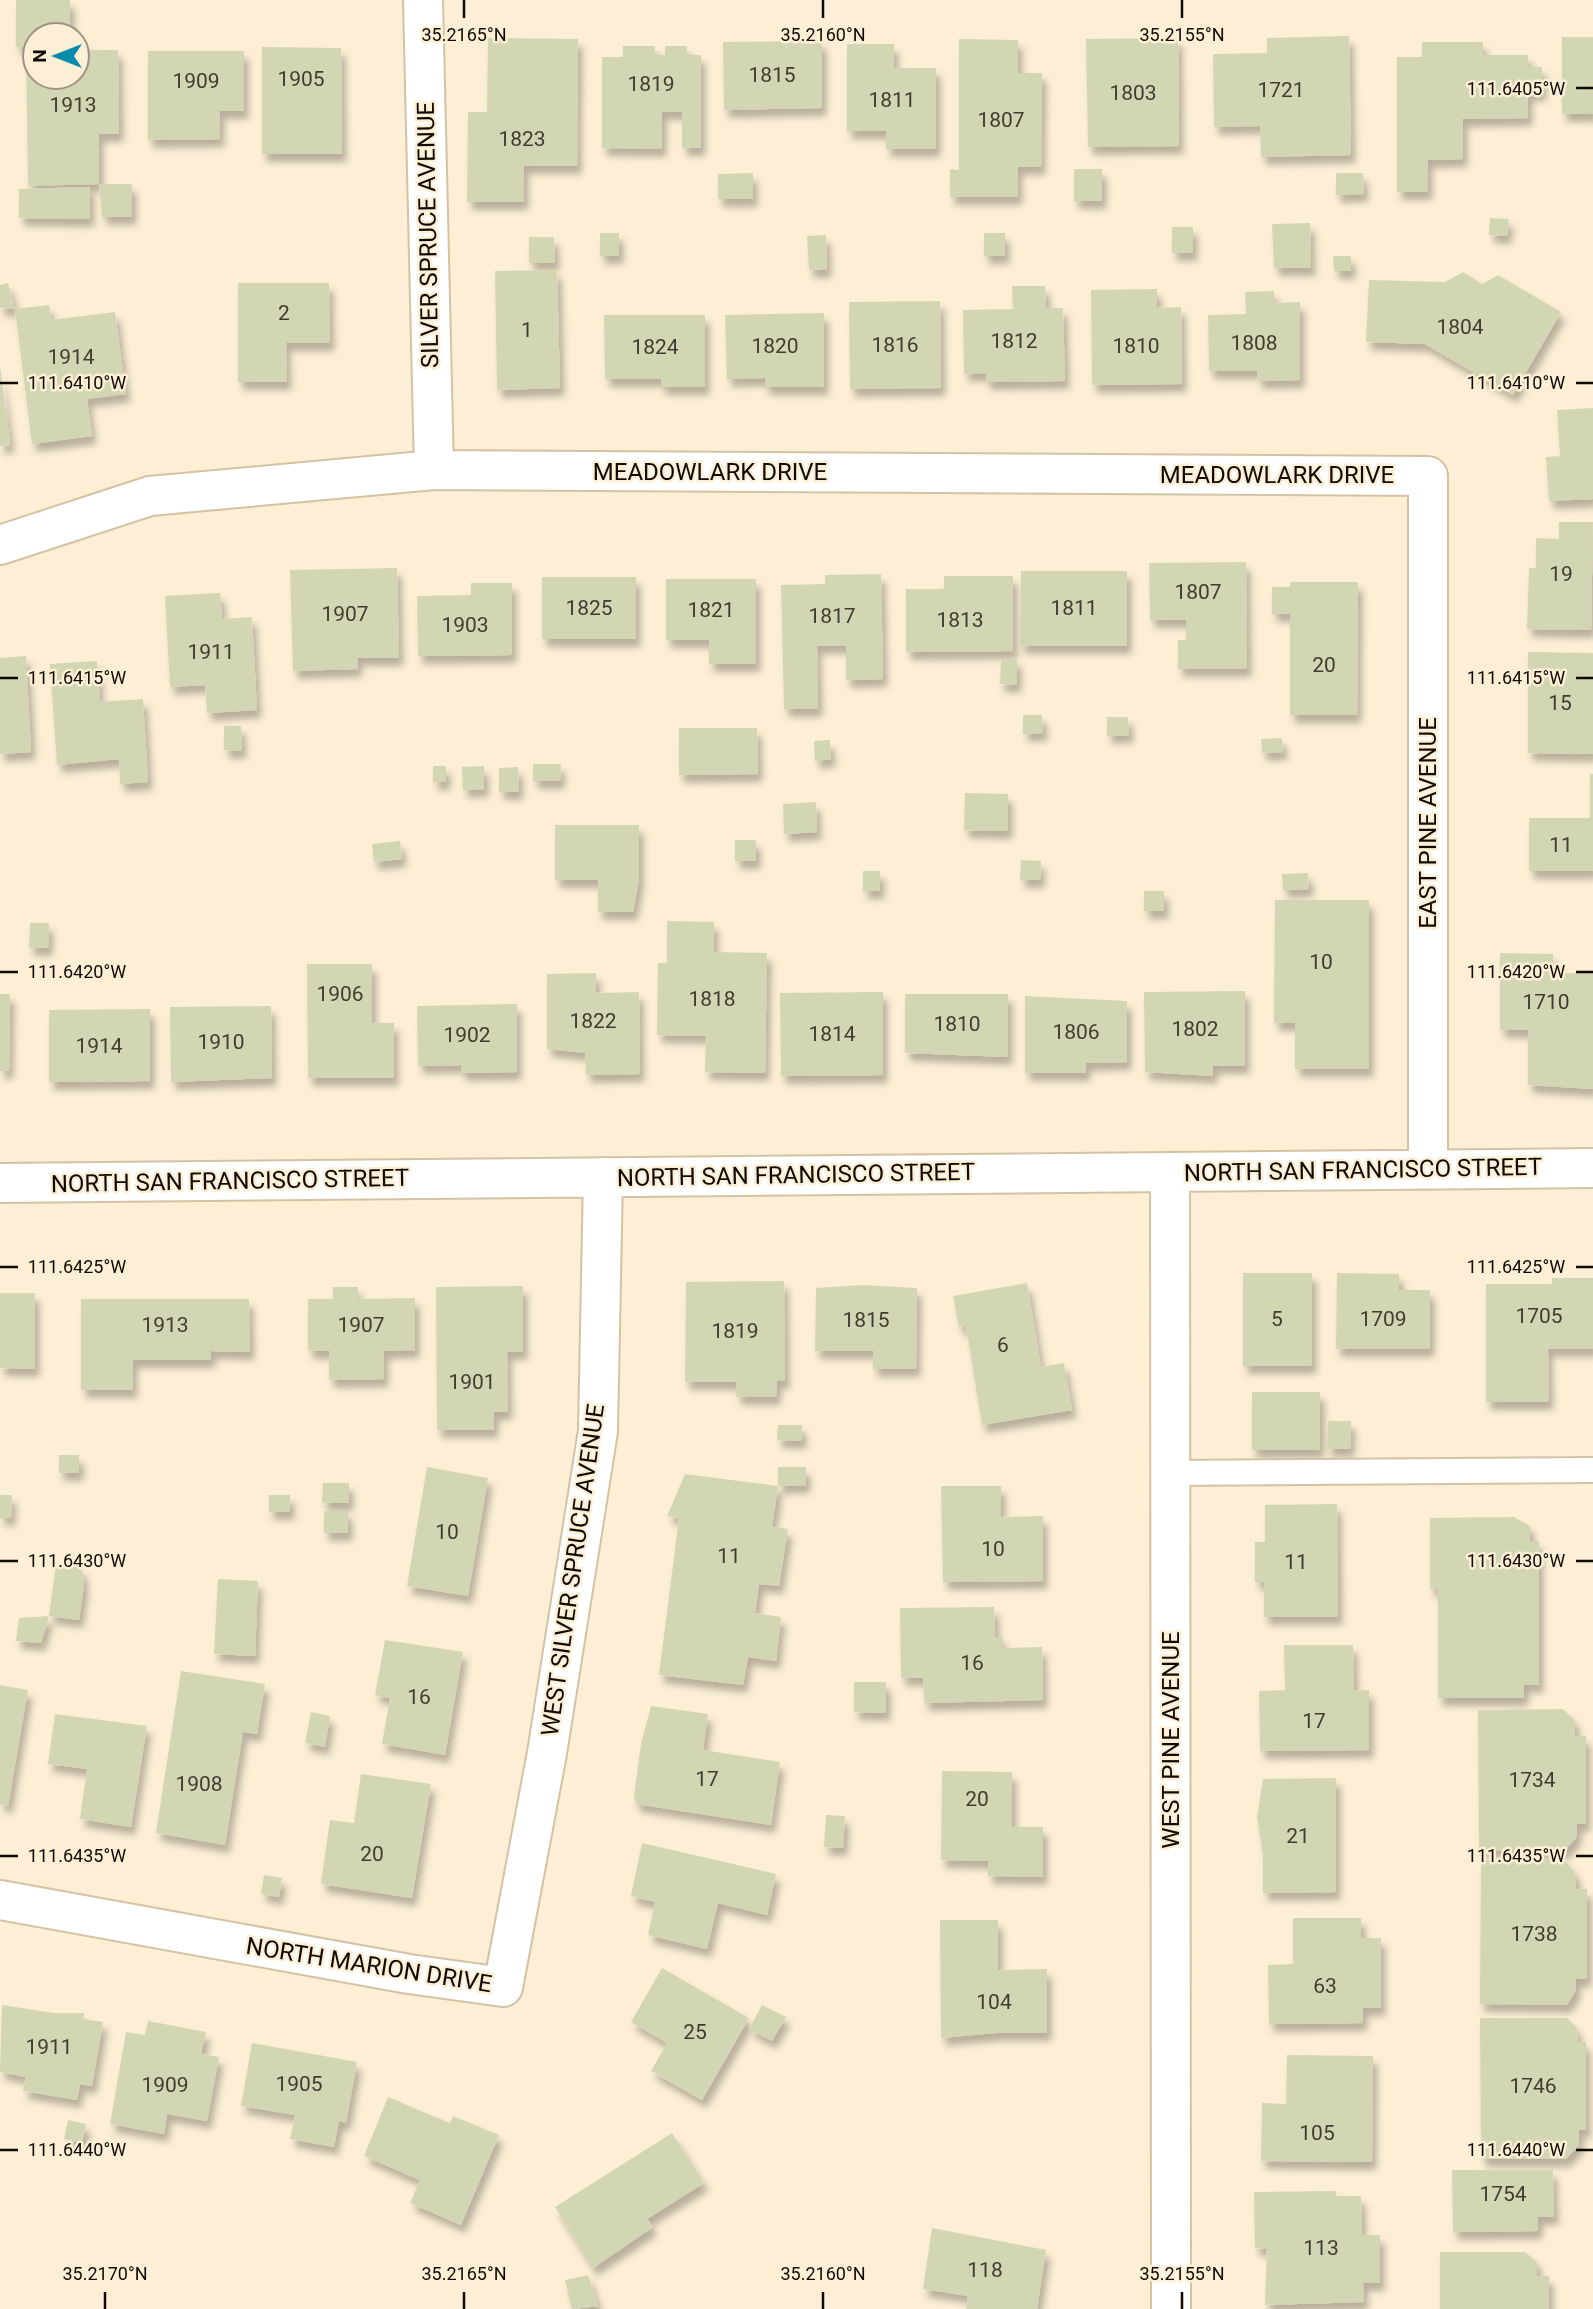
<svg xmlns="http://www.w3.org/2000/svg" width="1593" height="2309" viewBox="0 0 1593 2309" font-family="Roboto,sans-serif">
  <defs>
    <filter id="shadow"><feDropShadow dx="4.5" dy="8" stdDeviation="3.5" flood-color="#0004"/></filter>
  </defs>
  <rect width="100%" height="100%" fill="#fcefd5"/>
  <!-- building -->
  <path fill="#d3d6b4" filter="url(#shadow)" d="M16,0H70V35H35V77H77V44H87V50H118L119,134H99V184L28,186L26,47H16Z
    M1349,36L1351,155L1261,157L1260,126L1214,127L1213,54L1267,53V38Z
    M1562,37H1593V114H1562Z
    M488,38L578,39L577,166H524V202H467L468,112H487Z
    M1178,38L1179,146L1088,147L1086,39Z
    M959,39L1018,40V73H1042L1041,167H1018V197H950V169L959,170Z
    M822,41V108L724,110L723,42Z
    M1422,42H1483V55H1528V67H1542V93H1528V118L1463,119V159L1428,160V192H1397V57H1422Z
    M847,44H894V68H936V149H886V131H847Z
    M623,46H655V55H665V46H687V55H701V148H682V112H662V149L602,148V57H623Z
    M262,47L341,48L342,154H262Z
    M148,51H244V111H220V139L148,140Z
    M1074,169H1102V201H1074Z
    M753,173V199H718V174Z
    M1336,173H1363L1364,194L1336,195Z
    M99,184H132V217H102Z
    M90,187V219L19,218V189Z
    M1490,218L1509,219L1507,236L1489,235Z
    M1310,223L1311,268H1274L1272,224Z
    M1172,227H1193V253H1172Z
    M600,233H619V256H600Z
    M984,233H1005V256H984Z
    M826,235L827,270H809L807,236Z
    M529,237H554L555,263H529Z
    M1333,256H1351V271H1334Z
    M557,270L560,388L497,390L495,271Z
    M1463,272L1482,284L1498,275L1561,312L1513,395L1425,344L1366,342L1369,280L1445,282Z
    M8,283L15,309L0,308V285Z
    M238,283H329L330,343H286L287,382H238Z
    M1012,286H1045L1046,308H1063L1065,381L986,382V373L964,374L963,310L1013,309Z
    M1157,289V308L1181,307L1182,384L1092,385L1091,290Z
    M1274,291V303L1300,302V380L1258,381L1257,371H1209L1208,315L1246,314L1245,292Z
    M940,301L941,388L850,389L849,302Z
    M49,305L51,320L115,312L126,394L87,399L92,436L32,444L15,309Z
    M824,313V387H765V378L727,379L725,315Z
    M604,315H705V387H661V379H605Z
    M0,366L10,445L0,446Z
    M1593,408V499L1549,501L1546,457L1560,456L1557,410Z
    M1559,522H1593L1591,630L1527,629L1529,568H1536V538L1559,539Z
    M1246,562L1247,669H1178V640H1186V620H1150L1149,563Z
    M397,568L399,658H357L358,669L293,671L290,570Z
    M1021,571H1127V646H1020Z
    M881,574L883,679L846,680V646H817L818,709H784L781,585L825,584V575Z
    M944,576H1013V651L906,652V589H944Z
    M542,577H636V639H542Z
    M666,579H756V664H709V640H666Z
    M1290,582H1358L1357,715H1290V614H1272V587H1290Z
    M471,583H512V655L418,656L417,596L471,595Z
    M220,593L222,619L252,617L257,710L207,713L205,685L170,687L165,596Z
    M1528,652L1593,653V754L1528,753Z
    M26,656L31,752L0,754V658Z
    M1001,659H1017V685L1000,684Z
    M97,661L100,702L143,699L148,782L120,784L119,759L57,765L50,664Z
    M1023,715H1042L1043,733L1023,734Z
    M1107,717H1128L1129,735L1107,736Z
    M224,726H241L242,751L224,750Z
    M679,728H757L758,774L679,775Z
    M1282,738L1283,752L1262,753L1261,739Z
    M830,740L831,759L815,761L814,741Z
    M533,764H561L560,781H533Z
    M433,766H446V782H433Z
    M484,766V789L463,790L462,767Z
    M518,767L519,792H499V768Z
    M1590,774H1593V871H1529V818H1590Z
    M965,793L1008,794V831L964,830Z
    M816,802L817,832L784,834L783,804Z
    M555,825H639V880L633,912H598V880H555Z
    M735,840H756V861H735Z
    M400,841L402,859L374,862L372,844Z
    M1021,860L1041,861L1040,880H1020Z
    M863,871H880V891H863Z
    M1308,873L1309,889L1283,890L1282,874Z
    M1144,891H1164V911H1144Z
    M1275,900H1369V1069H1295V1023H1274Z
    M667,921L714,922V952L767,953L765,1073L705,1072L706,1036L657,1035L658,963H667Z
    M30,923H49L48,948H29Z
    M1500,953L1553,954V973H1593V1089L1528,1085V1030H1500Z
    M307,964H372V1023H394V1078H308Z
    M596,973V993L639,992L640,1074L586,1075L585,1053L547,1049V974Z
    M1245,991V1066H1213V1076L1145,1072L1144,992Z
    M883,992V1075L781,1076L780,993Z
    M0,994H10L9,1071H0Z
    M905,994H1008V1057L905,1053Z
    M1025,996L1127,1001V1062L1086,1063V1073H1025Z
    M517,1004V1072L461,1073V1065L418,1066L417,1006Z
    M271,1006L272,1078L171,1082L170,1007Z
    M150,1009V1081L49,1082V1010Z
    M1243,1273H1312V1366H1243Z
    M1337,1273L1399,1274V1290H1430V1349H1336Z
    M1552,1278H1593V1349H1548L1549,1402H1486V1284H1552Z
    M784,1281L785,1381H777L776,1397H736L737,1382H685L686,1282Z
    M1027,1283L1041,1367L1064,1363L1072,1410L982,1425L966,1326L959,1327L953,1296Z
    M862,1285L917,1288L916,1369H873V1351H815L816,1288Z
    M523,1286V1352H507L508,1412H494V1430H437L436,1287Z
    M333,1287H358V1299L415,1298V1350L384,1351V1379L329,1380V1351H308V1299H333Z
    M0,1293H35V1369L0,1368Z
    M81,1299H249L250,1352L211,1351V1360H133V1390H81Z
    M1252,1392H1320V1450H1252Z
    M1328,1421H1351L1350,1449H1327Z
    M778,1425H802V1441L777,1440Z
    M59,1455H79V1473H59Z
    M427,1467L488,1478L468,1596L407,1586Z
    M778,1467H806V1485L778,1486L772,1527L788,1529L779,1586L759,1584L755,1613L781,1617L776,1661L748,1657L743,1685L659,1675L679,1518L667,1516L685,1474L778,1486Z
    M323,1483H349V1503H322Z
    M941,1486H1001V1517L1043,1516V1581L943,1582Z
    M0,1495H12L11,1518H0Z
    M269,1495H290V1512H269Z
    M1337,1504L1338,1617H1264V1582H1255V1542H1265V1505Z
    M324,1511H348V1533H324Z
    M1514,1517L1530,1526V1541H1539V1685H1524V1698H1438V1589H1430V1518Z
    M56,1564L82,1568L84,1585L79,1620L49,1616Z
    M218,1579L258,1581L255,1656L214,1654Z
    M994,1607L995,1637H1003V1648L1042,1647L1043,1700L924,1703L923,1678H901L900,1608Z
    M49,1616L41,1643L16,1641L19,1618Z
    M385,1640L463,1652L445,1755L382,1744L390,1698L375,1695Z
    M1284,1645H1353L1354,1691L1369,1690V1750L1260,1751L1259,1691L1285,1690Z
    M181,1671L265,1684L257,1734L243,1732L225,1845L156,1833Z
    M854,1682H886V1713L854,1712Z
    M0,1685L28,1690L8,1806L0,1804Z
    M651,1706L708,1714L703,1750L780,1762L771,1825L636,1804L634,1796L641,1744Z
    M1563,1709L1575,1721V1736H1586V1824H1577V1837L1564,1851L1479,1850L1478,1710Z
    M311,1712L330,1716L325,1747L305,1743Z
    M55,1714L147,1726L131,1827L80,1819L87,1769L48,1764Z
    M942,1771L1012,1772V1827H1043V1877L988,1876V1861L941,1860Z
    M361,1774L431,1784L412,1898L321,1884L330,1820L354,1823Z
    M1336,1778V1892L1263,1893V1855L1257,1817L1263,1779Z
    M826,1815L845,1816L843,1848L824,1847Z
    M642,1843L776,1874L767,1915L718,1903L707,1949L648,1935L655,1902L631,1896Z
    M1481,1860H1565L1576,1875V1889H1587V1979H1576V1990L1567,2005L1480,2004Z
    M264,1875L282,1878L279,1897L261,1894Z
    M1293,1918H1361V1938H1381V2008H1363V2023L1269,2024L1268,1965L1293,1964Z
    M940,1920H998V1970L1047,1969V2033H996L941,2038Z
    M662,1968L749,2018L702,2100L651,2071L667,2043L631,2022Z
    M2,2005L53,2013H84L83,2019L103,2022L92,2086L80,2084L77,2100L23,2091L26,2077L0,2072Z
    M762,2005L786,2017L772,2041L749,2029Z
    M1480,2018H1567L1577,2028L1578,2042H1586V2130H1579V2145L1566,2159H1481Z
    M148,2021L206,2032L201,2054L219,2057L207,2121L167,2114L164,2134L110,2124L126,2032L145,2035Z
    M252,2043L357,2062L346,2123L339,2121L334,2147L290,2139L295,2115L241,2106Z
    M1287,2055L1373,2056L1372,2162L1261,2161L1262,2103L1286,2104Z
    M388,2097L450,2123L453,2116L499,2135L461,2225L410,2203L420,2180L364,2156Z
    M68,2120L86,2124L82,2143L64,2139Z
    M672,2133L704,2183L647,2219L653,2227L593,2268L555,2207Z
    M1452,2170H1553L1554,2217H1538V2231L1453,2232Z
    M1336,2191V2196H1361L1362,2235H1380V2283H1363L1364,2302L1265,2305L1267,2249L1255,2248L1254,2192Z
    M932,2228L1046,2250L1037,2309H966L968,2296L923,2289Z
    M1440,2252H1525L1537,2262V2276H1549V2309H1440Z
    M588,2275L598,2306L572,2309L565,2280Z"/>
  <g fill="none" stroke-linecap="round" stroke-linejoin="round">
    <defs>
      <path id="service" d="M1170,1473L1593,1470"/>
      <path id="minor" d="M423,0L434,470
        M0,545L150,496L434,470L1428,476V1169
        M1170,1172L1171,2309
        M0,1183L1593,1168
        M0,1900L409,1974L503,1987L547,1753L598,1431L603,1177"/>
    </defs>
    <!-- service casing -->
    <use href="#service" stroke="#d3c3a4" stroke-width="28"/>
    <!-- minor casing -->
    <use href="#minor" stroke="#d3c3a4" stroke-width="42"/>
    <!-- service -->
    <use href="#service" stroke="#fff" stroke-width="24"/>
    <!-- minor -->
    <use href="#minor" stroke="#fff" stroke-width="38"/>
  </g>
  <!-- ticks -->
  <path fill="none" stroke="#100a02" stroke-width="2.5" d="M464,0V18M823,0V18M1182,0V18M1576,88H1593M0,383H18M1576,383H1593M0,678H18M1576,678H1593M0,972H18M1576,972H1593M0,1267H18M1576,1267H1593M0,1561H18M1576,1561H1593M0,1856H18M1576,1856H1593M0,2150H18M1576,2150H1593M105,2292V2309M464,2292V2309M823,2292V2309M1182,2292V2309"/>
  <g text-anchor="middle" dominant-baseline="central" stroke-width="5" stroke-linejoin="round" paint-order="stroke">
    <!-- number labels -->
    <g font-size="21" fill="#413d2e">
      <text x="772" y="75">1815</text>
      <text x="301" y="79">1905</text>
      <text x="196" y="81">1909</text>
      <text x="651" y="84">1819</text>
      <text x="1281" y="90">1721</text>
      <text x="1133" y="93">1803</text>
      <text x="892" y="100">1811</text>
      <text x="73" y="105">1913</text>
      <text x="1001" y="120">1807</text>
      <text x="522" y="139">1823</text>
      <text x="284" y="313">2</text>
      <text x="1460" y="327">1804</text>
      <text x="527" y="330">1</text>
      <text x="1014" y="341">1812</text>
      <text x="1254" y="343">1808</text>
      <text x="895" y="345">1816</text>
      <text x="775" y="346">1820</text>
      <text x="1136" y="346">1810</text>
      <text x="655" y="347">1824</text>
      <text x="71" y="357">1914</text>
      <text x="1561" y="574">19</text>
      <text x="1198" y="592">1807</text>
      <text x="589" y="608">1825</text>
      <text x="1074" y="608">1811</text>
      <text x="711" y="610">1821</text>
      <text x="345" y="614">1907</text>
      <text x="832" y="616">1817</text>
      <text x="960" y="620">1813</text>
      <text x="465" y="625">1903</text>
      <text x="211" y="652">1911</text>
      <text x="1324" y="665">20</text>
      <text x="1560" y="703">15</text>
      <text x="1561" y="845">11</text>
      <text x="1321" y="962">10</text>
      <text x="340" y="994">1906</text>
      <text x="712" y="999">1818</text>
      <text x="1546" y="1002">1710</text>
      <text x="593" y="1021">1822</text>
      <text x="957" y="1024">1810</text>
      <text x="1195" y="1029">1802</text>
      <text x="1076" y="1032">1806</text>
      <text x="832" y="1034">1814</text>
      <text x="467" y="1035">1902</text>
      <text x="221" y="1042">1910</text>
      <text x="99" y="1046">1914</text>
      <text x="1539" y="1316">1705</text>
      <text x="1277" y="1319">5</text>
      <text x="1383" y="1319">1709</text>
      <text x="866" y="1320">1815</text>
      <text x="165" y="1325">1913</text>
      <text x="361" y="1325">1907</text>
      <text x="735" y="1331">1819</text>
      <text x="1003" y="1345">6</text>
      <text x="472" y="1382">1901</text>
      <text x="447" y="1532">10</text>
      <text x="993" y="1549">10</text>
      <text x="729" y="1556">11</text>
      <text x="1296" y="1562">11</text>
      <text x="972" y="1663">16</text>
      <text x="419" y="1697">16</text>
      <text x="1314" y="1721">17</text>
      <text x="707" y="1779">17</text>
      <text x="1532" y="1780">1734</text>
      <text x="199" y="1784">1908</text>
      <text x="977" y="1799">20</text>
      <text x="1298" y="1836">21</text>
      <text x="372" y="1854">20</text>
      <text x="1534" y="1934">1738</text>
      <text x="1325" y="1986">63</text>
      <text x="994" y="2002">104</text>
      <text x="695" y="2032">25</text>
      <text x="49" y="2047">1911</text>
      <text x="299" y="2084">1905</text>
      <text x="165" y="2085">1909</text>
      <text x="1533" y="2086">1746</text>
      <text x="1317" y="2133">105</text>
      <text x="1503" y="2194">1754</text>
      <text x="1321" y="2248">113</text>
      <text x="985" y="2270">118</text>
    </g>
    <!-- street labels -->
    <g font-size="24" fill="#100a02" stroke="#fcefd5">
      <text transform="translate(428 235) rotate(-91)">SILVER SPRUCE AVENUE</text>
      <text x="710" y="472">MEADOWLARK DRIVE</text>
      <text x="1277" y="475">MEADOWLARK DRIVE</text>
      <text transform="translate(1428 823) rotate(-90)">EAST PINE AVENUE</text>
      <text transform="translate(1363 1170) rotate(-1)">NORTH SAN FRANCISCO STREET</text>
      <text transform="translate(796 1175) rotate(-1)">NORTH SAN FRANCISCO STREET</text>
      <text transform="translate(230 1181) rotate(-1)">NORTH SAN FRANCISCO STREET</text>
      <text transform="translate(573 1570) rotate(-82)">WEST SILVER SPRUCE AVENUE</text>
      <text transform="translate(1171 1740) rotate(-90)">WEST PINE AVENUE</text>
      <text transform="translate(369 1965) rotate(9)">NORTH MARION DRIVE</text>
    </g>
  </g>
  <g font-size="18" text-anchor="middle" fill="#100a02" stroke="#fcefd5" stroke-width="5" stroke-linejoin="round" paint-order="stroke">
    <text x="464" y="41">35.2165°N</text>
    <text x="823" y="41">35.2160°N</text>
    <text x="1182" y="41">35.2155°N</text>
    <text x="1516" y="95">111.6405°W</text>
    <text x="1516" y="389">111.6410°W</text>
    <text x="77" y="389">111.6410°W</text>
    <text x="1516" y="684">111.6415°W</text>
    <text x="77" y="684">111.6415°W</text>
    <text x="1516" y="978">111.6420°W</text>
    <text x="77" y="978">111.6420°W</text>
    <text x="1516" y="1273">111.6425°W</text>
    <text x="77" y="1273">111.6425°W</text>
    <text x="1516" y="1567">111.6430°W</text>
    <text x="77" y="1567">111.6430°W</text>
    <text x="77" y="1862">111.6435°W</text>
    <text x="1516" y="1862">111.6435°W</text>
    <text x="77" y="2156">111.6440°W</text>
    <text x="1516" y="2156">111.6440°W</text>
    <text x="105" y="2280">35.2170°N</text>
    <text x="464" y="2280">35.2165°N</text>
    <text x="823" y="2280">35.2160°N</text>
    <text x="1182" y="2280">35.2155°N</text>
  </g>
  <!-- north arrow -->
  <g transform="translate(56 56) rotate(270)"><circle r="33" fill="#fcefd5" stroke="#9e9381" stroke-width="2"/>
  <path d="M0-5L12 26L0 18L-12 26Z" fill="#0a8bac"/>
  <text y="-10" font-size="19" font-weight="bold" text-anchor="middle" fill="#100a02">N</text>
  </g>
</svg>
